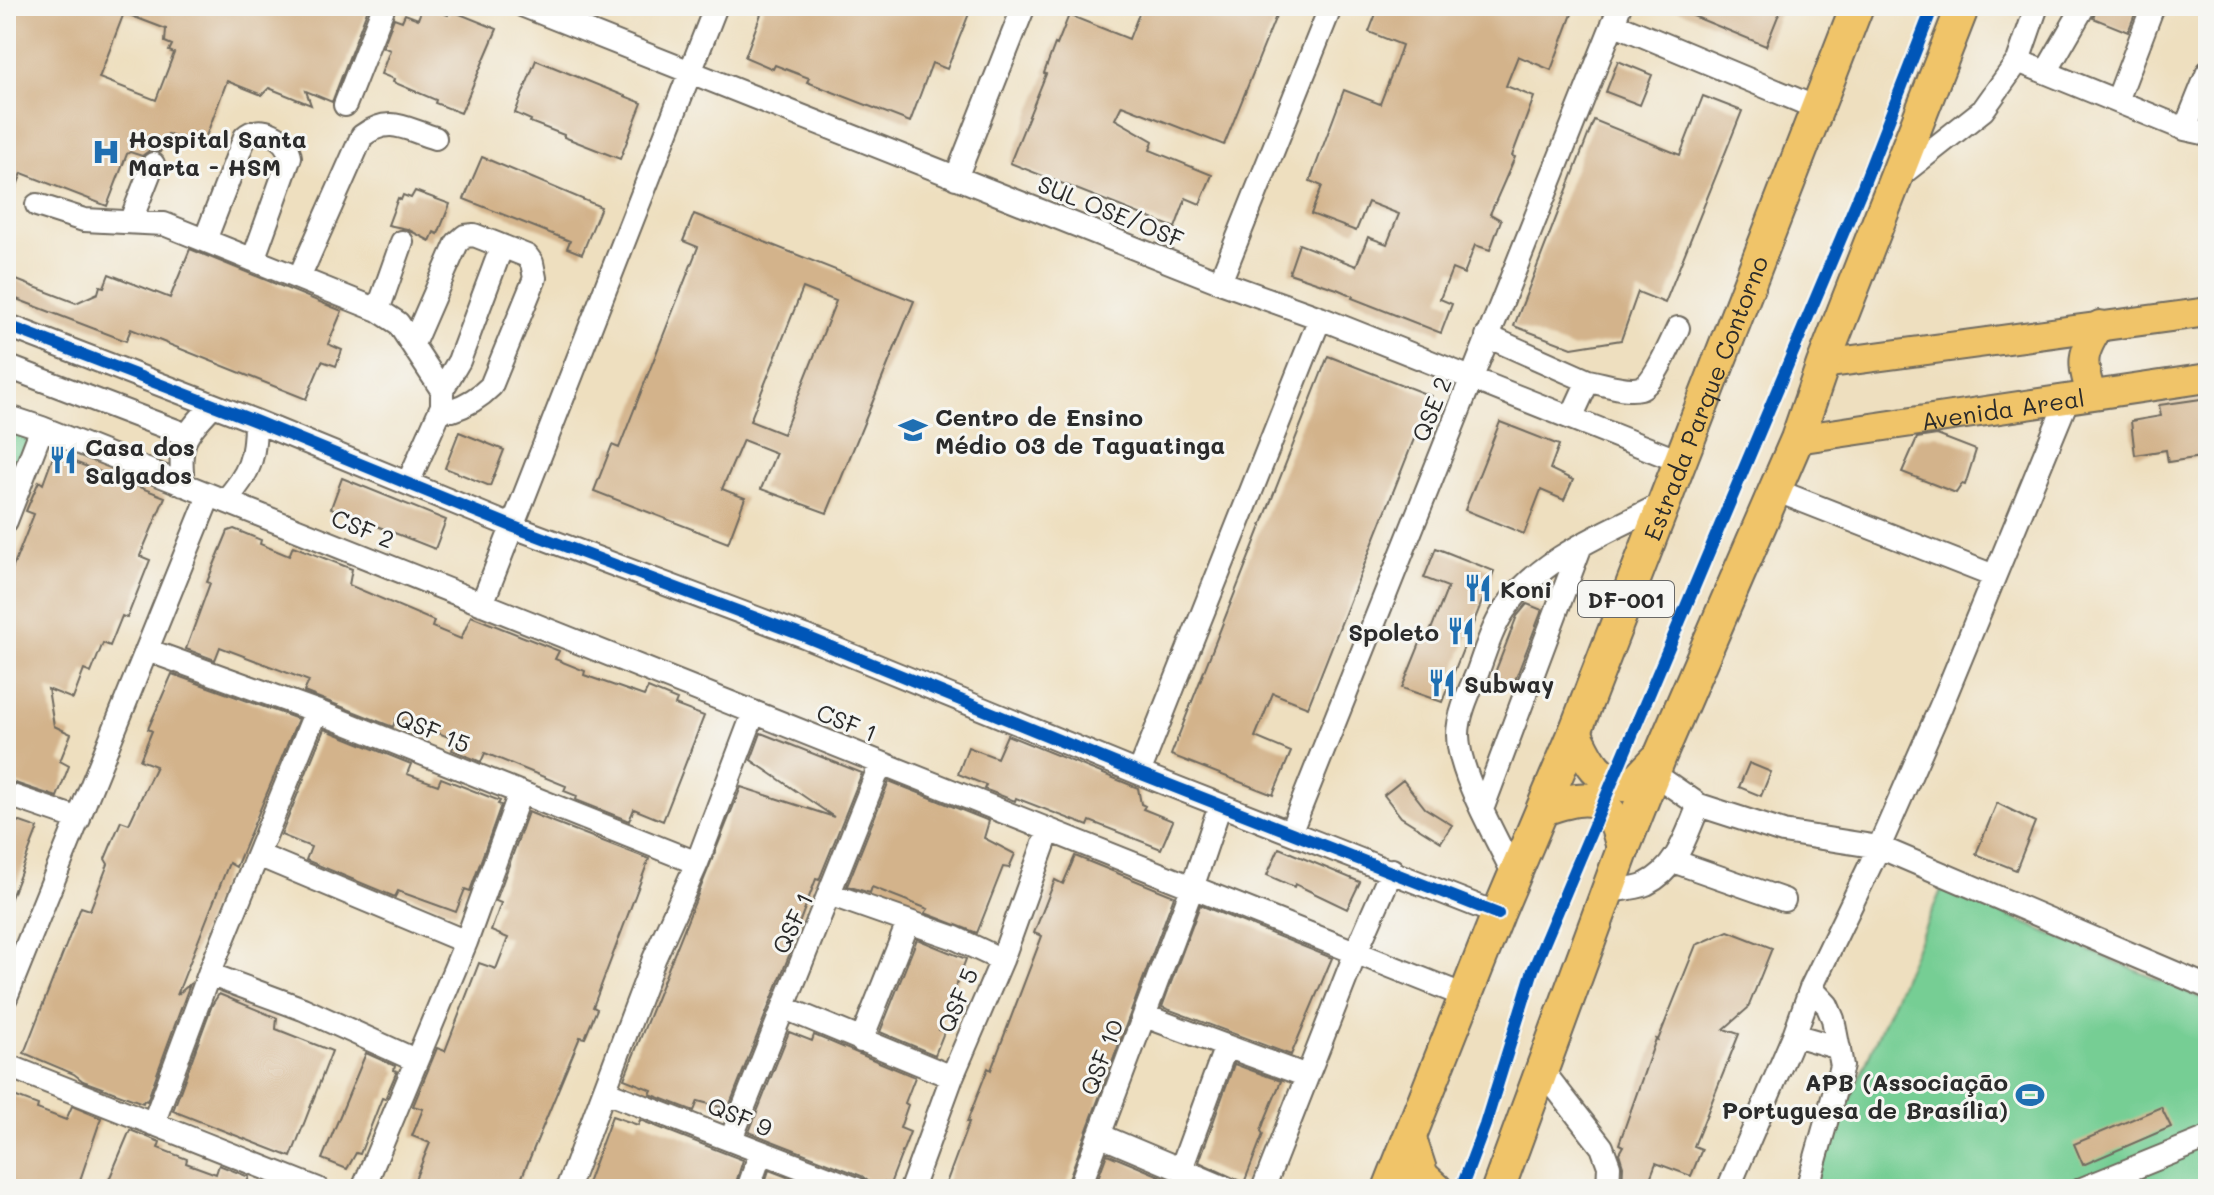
<svg xmlns="http://www.w3.org/2000/svg" width="2214" height="1195" viewBox="0 0 2214 1195" font-family="Mali,sans-serif">
  <rect width="100%" height="100%" fill="#f6f6f2"/>
  <filter id="ink" filterUnits="userSpaceOnUse"><feTurbulence type="fractalNoise" baseFrequency=".0125" numOctaves="2"/><feDisplacementMap in="SourceGraphic" scale="16" xChannelSelector="R" yChannelSelector="G"/><feConvolveMatrix kernelMatrix="1 2 1 2 8 2 1 2 1" color-interpolation-filters="sRGB"/></filter>
  <filter id="wash" filterUnits="userSpaceOnUse"><feTurbulence type="fractalNoise" baseFrequency=".006" numOctaves="4" result="noise"/><feDisplacementMap in="SourceGraphic" scale="32" xChannelSelector="R" yChannelSelector="G"/><feGaussianBlur stdDeviation="1.8" result="paint"/><feColorMatrix in="noise" values="0 0 0 0 0 0 0 0 0 0 0 0 0 0 0 0 0 1.4 0 .05"/><feComposite in="paint" operator="in"/></filter>
  <g filter="url(#wash)">
    <rect width="100%" height="100%" fill="#eedfbf"/>
    <!-- green -->
    <path fill="#76ce94" stroke="#507c60" stroke-width="2" d="M6,417L38,427L6,507Z
      M1942,888L2208,1001V1189H1811Z"/>
    <g id="blocks">
      <!-- building -->
      <path fill="#d3b38b" fill-rule="evenodd" d="M6,6H363L368,8L332,102L306,91L311,105L269,88L262,95L227,81L202,147L168,134L160,152L150,150L142,156L130,152L127,154L107,206L22,173L7,210ZM124,13L166,29L165,42L172,45L169,51L174,53L156,100L99,78Z
        M423,6L448,15L450,10L497,29L461,113L435,103L436,100L393,82L394,79L381,74L390,50L383,47L394,18L402,21L405,14L418,19Z
        M764,6H972L947,69L932,63L910,122L807,82L809,78L775,65L773,69L745,57Z
        M1142,6H1280L1224,145L1122,105L1115,119L1153,141L1150,150L1212,175L1200,204L1186,198L1175,228L1010,163L1046,74L1044,73L1055,44L1057,45L1069,15L1129,39Z
        M1379,6H1575L1551,70L1518,56L1506,86L1534,97L1512,156L1515,157L1490,214L1501,220L1490,250L1475,245L1464,274L1452,269L1440,299L1452,304L1441,333L1352,298L1353,296L1337,289L1289,273L1299,244L1356,266L1368,237L1387,244L1399,214L1368,202L1356,231L1311,214L1322,186L1310,181L1344,90L1380,104L1397,60L1402,45L1369,32Z
        M1669,6H1782L1766,46Z
        M2098,6H2138L2128,32L2093,18Z
        M536,60L642,103L620,159L564,137V135L530,122L531,120L515,113Z
        M1618,61L1652,75L1640,105L1606,92Z
        M1703,96L1742,111L1665,303L1638,292L1621,340L1572,348L1514,326L1594,120L1680,155Z
        M482,157L601,207L582,254L567,248L570,241L464,199Z
        M415,191L450,204L438,234L434,232L430,241L407,229L388,225L398,198L401,200L403,195L411,198Z
        M694,214L914,301L827,513L761,489L776,453L743,440L722,489L745,498L728,543L594,491L612,445L619,448L698,247L683,241ZM803,288L836,301L783,434L750,421Z
        M190,249L342,311L328,344L342,350L336,366L322,361L306,399L131,329L126,341L6,295V276L76,303L98,293L100,286L104,287L109,274L170,298Z
        M1328,356L1431,396L1308,707L1273,693L1255,737L1291,752L1273,795L1171,755Z
        M2208,398V456L2168,462L2166,450L2135,455L2131,421L2161,416L2159,405Z
        M1500,422L1559,445L1550,469L1573,480L1564,500L1541,490L1524,534L1465,510Z
        M459,432L504,450L490,486L445,468Z
        M1937,435L1976,450L1965,485L1962,484L1956,493L1902,472L1917,438Z
        M54,454L165,497L140,556L150,560L127,618L122,616L110,646L103,643L91,673L84,670L73,699L48,689L54,726L71,734L60,761L69,766L57,797L6,780V570L11,572L34,514L26,511L39,481L43,484Z
        M342,478L446,520L435,549L331,508Z
        M234,529L261,540L260,544L289,556L293,546L352,569L349,585L434,621L432,627L461,639L471,616L559,651L555,659L585,671L584,675L644,696L648,688L677,700L675,705L704,716L663,821L634,809L629,821L576,800L577,796L564,791L566,786L485,753L481,762L452,750L456,740L426,728L396,718L393,727L304,692L309,681L220,647L215,660L186,649L210,583L207,582L228,531Z
        M1436,548L1494,571L1442,702L1402,688L1423,636L1428,637L1448,587L1424,578Z
        M1527,604L1542,610L1511,691L1491,683L1517,616Z
        M172,674L298,719L236,867L229,863L217,893L177,995L190,984L147,1101L144,1100L143,1103L83,1081L74,1074L24,1053L81,907L90,910L108,864L105,859L121,821L129,824L156,766L140,760L152,731L148,729Z
        M324,729L411,764L407,774L438,785L441,778L500,801L498,804L501,805L470,891L465,889L456,912L398,891L395,897L306,860L311,847L281,835Z
        M761,733L862,773L819,880L816,879L790,947L792,948L728,1109L698,1101L694,1111L650,1094L652,1090L624,1079L741,787L834,817L751,760Z
        M1007,735L1138,788L1141,804L1145,806L1143,809L1173,821L1161,849L1090,821L1088,826L1016,798L1015,801L984,789L986,785L958,774L968,747L997,758Z
        M1749,763L1771,772L1761,796L1739,787Z
        M1403,780L1425,808L1452,825L1441,842L1401,817L1384,795Z
        M889,781L989,821L984,838L1015,854L1009,868L1003,867L977,933L925,913L928,909L872,887L870,893L847,886Z
        M1997,803L2035,822L2016,870L1976,854Z
        M528,812L649,859L593,1007L597,1009L585,1038L580,1037L517,1189H411L430,1143L412,1136L423,1109L413,1106L437,1048L445,1051L479,963L496,969L508,938L491,931L501,903L496,901Z
        M6,817L38,828L7,908H6Z
        M1279,848L1360,882L1347,909L1295,884L1294,887L1267,875Z
        M1075,856L1174,896L1065,1189H944L969,1122H967L988,1068L991,1070L1042,936L1034,933L1055,880L1063,884Z
        M1200,905L1332,958L1291,1055L1162,1007Z
        M1728,931L1772,948L1748,1008L1724,1029L1739,1034L1694,1146L1702,1149L1691,1176L1656,1163L1646,1189H1622L1623,1166L1619,1153L1623,1146L1619,1144L1656,1039L1658,1040L1696,945Z
        M917,939L966,959L939,1030L944,1032L935,1055L880,1032Z
        M219,994L277,1018L276,1029L332,1051L291,1157L173,1111L212,1005Z
        M789,1032L812,1041L814,1035L915,1077L905,1103L908,1105L900,1128L910,1132L890,1184L885,1182L884,1189H871L868,1181L862,1176L749,1132Z
        M366,1053L395,1066L394,1070L397,1071L385,1099L382,1098L360,1154L356,1153L347,1169L322,1159Z
        M1234,1064L1281,1081L1264,1122L1261,1131L1263,1134L1244,1183L1199,1162Z
        M6,1093L38,1105L37,1109L66,1120L72,1106L101,1118L77,1189H6Z
        M2161,1107L2171,1127L2083,1165L2074,1144Z
        M612,1116L638,1125L640,1120L743,1160L734,1189H585Z
        M130,1130L160,1142L158,1148L187,1159L186,1163L216,1174L219,1165L249,1177L246,1185L251,1189H105Z
        M1107,1154L1191,1189H1094Z
        M769,1170L818,1189H763Z"/>
    </g>
  </g>
  <g filter="url(#ink)">
    <use href="#blocks" fill-opacity="0" stroke="#6f6a5f" stroke-width="2"/>
    <g fill="none" stroke-linecap="round" stroke-linejoin="round">
      <defs>
        <path id="minor" d="M524,6L1220,282L1320,318L1679,461
          M1613,23L1819,109
          M2018,61L2185,129L2208,134
          M2046,72L2084,6
          M2117,101L2153,6
          M345,105L384,6
          M2185,129L2208,72
          M1898,177L1983,110L2018,61L2037,6
          M956,178L1024,6
          M37,205L84,220L164,224L378,310L398,323L442,390V406L408,483
          M131,220L153,164
          M205,240L245,137C259,123 288,137 290,157L253,260
          M299,278L362,136C390,115 405,129 435,138
          M1220,282L1331,6
          M378,310L402,242
          M6,325L255,421L514,527L804,636L1139,773L1498,914
          M1487,336L1588,381
          M413,344L457,243L465,236L474,235L527,256L532,263L535,278L491,386C479,398 468,405 452,410L442,406
          M6,366L187,435
          M442,390L459,361L502,246
          M6,416L42,428L1465,996
          M1571,418L1588,381C1602,383 1625,392 1640,388C1654,384 1671,342 1678,328
          M183,485C179,442 182,438 212,406
          M1775,490L1994,576
          M225,501C250,473 255,458 255,421
          M6,521L42,428
          M482,604L716,6
          M147,650L316,711L697,863
          M1139,773L1320,318
          M1653,773L1699,805L1783,832L1879,847L2208,987
          M6,794L79,819
          M1483,807L1580,548
          M1291,831L1620,6
          M258,855L466,942
          M1673,861L1784,900
          M1515,877C1498,840 1458,774 1458,735C1458,714 1470,690 1478,671C1485,651 1493,626 1505,609C1540,557 1609,532 1662,504
          M1607,891C1619,889 1635,889 1646,884C1678,868 1686,835 1699,805
          M829,894L955,938L1002,960
          M209,974L303,1009L415,1060
          M6,997L209,496
          M785,1008L952,1077
          M1145,1016L1307,1076
          M1794,1035L1839,1048
          M861,1041L908,923
          M6,1065L318,1189
          M1542,1070L1602,1147L1609,1166L1608,1189
          M604,1091L857,1189
          M153,1124L209,974L316,711
          M1099,1135L1227,1189
          M731,1139L881,763
          M1181,1169L1226,1046
          M363,1189L466,942L520,793
          M567,1189L654,959L697,863L754,712
          M748,1189L761,1152
          M911,1189L952,1077L1002,960L1049,830
          M1079,1189L1192,888L1220,805
          M1263,1189L1356,952L1392,870
          M1728,1189L1794,1035L1811,988L1879,847L1941,706L2068,398
          M1807,1189L1842,1066L1833,1019L1827,1005L1811,988
          M2082,1189L2208,1138"/>
        <g id="major">
          <path d="M1823,364L2208,312"/>
          <path d="M2091,394C2081,361 2081,354 2100,325"/>
          <path id="s1" d="M1797,439L2208,378"/>
        </g>
        <g id="highway">
          <path d="M1575,732C1588,758 1594,777 1624,785L1639,778L1656,760"/>
          <path d="M1544,809C1594,791 1611,795 1623,849"/>
          <path d="M1410,1139L1422,1176L1436,1189"/>
          <path id="s2" d="M1389,1189L1498,914L1575,732L1857,6"/>
          <path d="M1498,1189L1623,849L1660,756L1797,439L1823,364L1963,6"/>
        </g>
      </defs>
      <!-- minor casing -->
      <use href="#minor" stroke="#6f6a5f" stroke-width="26"/>
      <!-- major casing -->
      <use href="#major" stroke="#6f6a5f" stroke-width="32"/>
      <!-- highway casing -->
      <use href="#highway" stroke="#6f6a5f" stroke-width="36"/>
      <!-- minor -->
      <use href="#minor" stroke="#fff" stroke-width="22"/>
      <!-- major -->
      <use href="#major" stroke="#f0c469" stroke-width="28"/>
      <!-- highway -->
      <use href="#highway" stroke="#f0c469" stroke-width="32"/>
      <defs>
        <path id="cycleway" d="M6,325L255,421L514,527L804,636L1139,773L1498,914
          M1461,1189L1485,1125L1533,970L1863,186L1933,6"/>
      </defs>
      <!-- cycleway casing -->
      <use href="#cycleway" stroke="#f6f6f2" stroke-width="17"/>
      <!-- cycleway -->
      <use href="#cycleway" stroke="#0057b8" stroke-width="12"/>
    </g>
  </g>
  <!-- icons -->
  <defs>
    <symbol id="hospital-bare" viewBox="-9 -9 18 18"><path d="M-5-5h3v3.5h4V-5h3V5h-3V1.5h-4V5h-3Z" fill="#1f6fb2" stroke="#f6f6f2" stroke-width="2.5" paint-order="stroke"/></symbol>
    <symbol id="school-bare" viewBox="-9 -9 18 18"><path d="M0-5L7-2L0 1L-7-2ZM-4 1L0 2.5L4 1V4Q0 6-4 4Z" fill="#1f6fb2" stroke="#f6f6f2" stroke-width="2.5" paint-order="stroke"/></symbol>
    <symbol id="restaurant-bare" viewBox="-9 -9 18 18"><path d="M-5-6h1v4h1v-4h1v4h1v-4h1v5L-1.5 .5V6h-2V.5L-5-1ZM5-6V6H3V1.5H1.5Q1.5-4 5-6Z" fill="#1f6fb2" stroke="#f6f6f2" stroke-width="2.5" paint-order="stroke"/></symbol>
    <symbol id="stadium-bare" viewBox="-9 -9 18 18"><path d="M0-5a6.5 5 0 1 0 0 10a6.5 5 0 1 0 0-10ZM-3.5-1.8h7v3.6h-7Z" fill="#1f6fb2" stroke="#f6f6f2" stroke-width="2.5" paint-order="stroke"/></symbol>
  </defs>
  <g fill-rule="evenodd">
    <use href="#hospital-bare" x="86" y="132" width="40" height="40"/>
    <use href="#school-bare" x="893" y="410" width="40" height="40"/>
    <use href="#restaurant-bare" x="43" y="440" width="40" height="40"/>
    <use href="#restaurant-bare" x="1458" y="568" width="40" height="40"/>
    <use href="#restaurant-bare" x="1441" y="611" width="40" height="40"/>
    <use href="#restaurant-bare" x="1422" y="663" width="40" height="40"/>
    <use href="#stadium-bare" x="2010" y="1075" width="40" height="40"/>
  </g>
  <g text-anchor="middle" dominant-baseline="central" stroke-width="6" stroke-linejoin="round" paint-order="stroke">
    <!-- shield labels -->
    <rect fill="#f6f6f2" stroke="#686867" stroke-width="2" x="1578" y="581" width="96" height="36" rx="6"/>
    <g font-size="22" font-weight="bold" fill="#2b2b2b">
      <text x="1626" y="599">DF-001</text>
    </g>
    <!-- poi labels -->
    <g font-size="24" font-weight="bold" fill="#2b2b2b" stroke="#f6f6f2" text-anchor="start">
      <text x="128" y="138">Hospital Santa<tspan x="128" dy="28">Marta - HSM</tspan></text>
      <text x="935" y="416">Centro de Ensino<tspan x="935" dy="28">Médio 03 de Taguatinga</tspan></text>
      <text x="85" y="446">Casa dos<tspan x="85" dy="28">Salgados</tspan></text>
      <text x="1500" y="588">Koni</text>
      <text x="1439" y="631" text-anchor="end">Spoleto</text>
      <text x="1464" y="683">Subway</text>
      <text x="2008" y="1081" text-anchor="end">APB (Associação<tspan x="2008" dy="28">Portuguesa de Brasília)</tspan></text>
    </g>
    <!-- street labels -->
    <g font-size="24" fill="#2b2b2b" stroke="#f6f6f2">
      <text transform="translate(1111 211) rotate(22)">SUL OSE/OSF</text>
      <text stroke="none"><textPath href="#s2" startOffset="852">Estrada Parque Contorno</textPath></text>
      <text stroke="none"><textPath href="#s1" startOffset="208">Avenida Areal</textPath></text>
      <text transform="translate(1431 409) rotate(-68)">QSE 2</text>
      <text transform="translate(363 528) rotate(22)">CSF 2</text>
      <text transform="translate(847 722) rotate(22)">CSF 1</text>
      <text transform="translate(433 730) rotate(22)">QSF 15</text>
      <text transform="translate(792 923) rotate(-65)">QSF 1</text>
      <text transform="translate(957 1000) rotate(-67)">QSF 5</text>
      <text transform="translate(1101 1057) rotate(-69)">QSF 10</text>
      <text transform="translate(740 1116) rotate(22)">QSF 9</text>
    </g>
  </g>
  <!-- margin -->
  <rect width="2214" height="1195" fill="none" stroke="#f6f6f2" stroke-width="32"/>
</svg>
